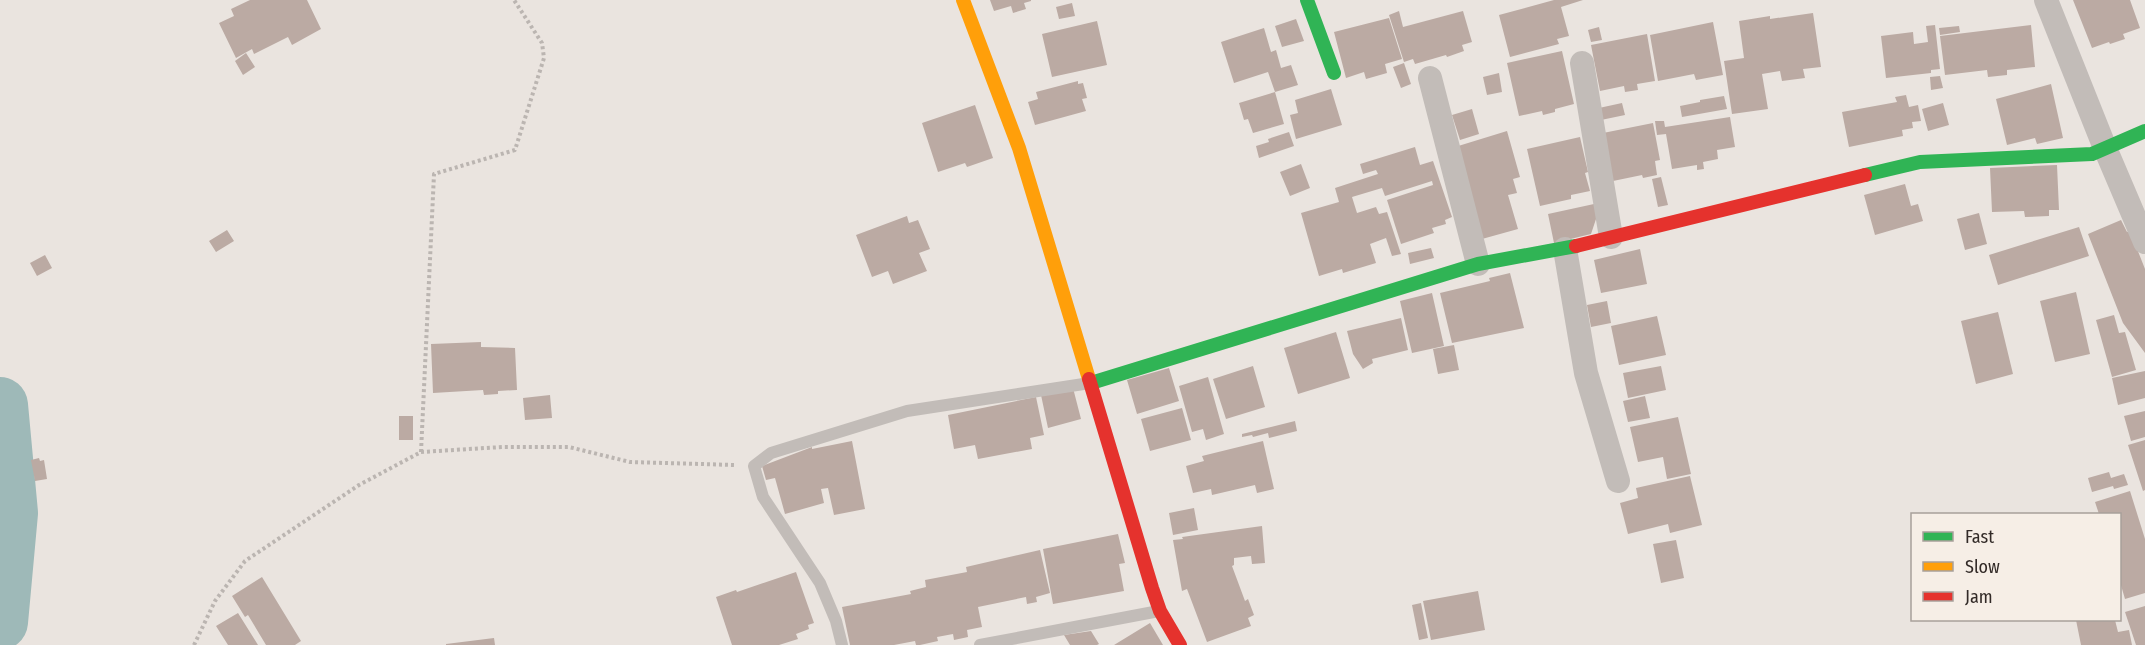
<svg xmlns="http://www.w3.org/2000/svg" width="2145" height="645" viewBox="0 0 2145 645" font-family="'Fira Sans Condensed',sans-serif">
  <rect width="100%" height="100%" fill="#eae4df"/>
  <g fill="none" stroke-linecap="round" stroke-linejoin="round">
    <!-- river -->
    <path stroke="#9eb9b8" stroke-width="56" d="M0,405L10,513L0,622"/>
  </g>
  <!-- building -->
  <path fill="#bbaaa3" d="M250,0H307L321,29L292,45L288,37L254,54L252,49L236,58L219,23L234,16L231,9Z
    M990,0H1031V1L1024,3L1026,9L1013,13L1011,6L994,11Z
    M1554,0H1583L1561,7L1569,36L1557,39L1559,44L1510,57L1499,15Z
    M2073,0H2130L2140,28L2123,34L2125,39L2110,44L2109,42L2092,48Z
    M1072,3L1075,16L1059,19L1056,7Z
    M1399,11L1403,27L1463,11L1472,42L1462,45L1464,51L1447,57L1446,55L1415,64L1413,59L1404,62L1389,15Z
    M1813,13L1821,67L1803,69L1805,78L1782,81L1780,71L1762,74L1768,109L1732,114L1724,61L1744,58L1739,21L1770,16V19Z
    M1389,18L1402,59L1385,64L1387,73L1366,79L1364,72L1346,78L1334,32Z
    M1296,19L1304,41L1282,47L1275,26Z
    M1097,21L1107,65L1052,77L1042,34Z
    M1713,22L1723,75L1696,80L1694,74L1658,81L1650,35Z
    M1935,25L1940,69L1931,70V73L1886,78L1881,36L1913,32L1914,44L1928,42L1926,26Z
    M2031,25L2035,67L2007,70V75L1988,77L1987,70L1945,75L1940,36Z
    M1959,26L1960,32L1940,35L1939,28Z
    M1599,27L1602,40L1591,42L1588,30Z
    M1264,28L1271,52L1276,50L1281,68L1291,65L1298,85L1275,92L1268,72L1234,83L1221,42Z
    M1647,34L1655,81L1637,84L1638,90L1625,92L1624,86L1600,91L1591,45Z
    M1562,51L1574,104L1555,109V112L1543,115L1542,111L1519,116L1507,63Z
    M246,53L255,67L243,75L235,61Z
    M1404,63L1411,84L1401,88L1393,67Z
    M1499,73L1502,92L1487,95L1483,77Z
    M1940,76L1943,88L1931,90L1930,77Z
    M1078,81V84L1083,83L1087,98L1082,99L1086,111L1035,125L1028,102L1038,99L1036,92Z
    M2051,84L2063,138L2037,144L2035,138L2007,145L1996,99Z
    M1331,89L1342,125L1296,139L1290,115L1298,113L1295,100Z
    M1275,92L1284,124L1253,133L1248,119L1244,120L1239,103Z
    M1906,95L1909,107L1918,105L1921,121L1912,122L1913,128L1902,130L1903,136L1849,147L1842,112L1897,102L1895,97Z
    M1724,96L1727,109L1682,117L1680,106L1700,102V100Z
    M1622,103L1625,115L1601,120L1599,108Z
    M1943,103L1949,125L1928,131L1922,109Z
    M975,105L993,158L967,167L965,163L938,172L922,123Z
    M1472,109L1479,134L1460,140L1452,115Z
    M1730,117L1735,147L1717,150L1718,159L1703,162L1704,169L1697,170V165L1672,169L1666,134L1657,135L1655,121H1664L1665,127Z
    M1653,123L1660,160L1655,161L1657,175L1643,178L1642,175L1613,181L1603,133Z
    M1507,131L1520,177L1513,179L1517,193L1508,195L1518,229L1482,239L1455,147Z
    M1289,132L1294,146L1259,158L1256,146L1269,142L1268,139Z
    M1580,137L1588,172L1585,173L1590,191L1571,195V199L1540,206L1527,149Z
    M1415,147L1420,165L1433,161L1452,217L1445,220L1446,224L1432,228L1434,233L1401,244L1387,200L1433,185L1432,181L1385,196L1382,188L1352,197L1357,213L1376,207L1379,214L1387,212L1401,254L1392,256L1386,238L1370,244L1376,263L1343,273L1342,269L1319,276L1301,213L1339,202L1335,188L1378,174L1376,170L1363,174L1360,164Z
    M1301,164L1310,188L1290,196L1280,172Z
    M2057,165L2059,210H2049V216L2025,217L2024,211L1992,212L1990,168Z
    M1661,177L1668,205L1658,207L1652,179Z
    M1905,184L1911,206L1918,204L1923,221L1875,235L1864,195Z
    M1594,204L1597,216L1591,234L1554,243L1548,214Z
    M1979,213L1987,244L1965,250L1957,219Z
    M907,216L909,223L918,220L930,249L919,253L927,271L893,284L888,271L872,277L856,235Z
    M2121,220L2127,232L2130,231L2145,269V353L2123,323L2088,234Z
    M2079,227L2089,256L1998,285L1989,255Z
    M227,230L234,241L216,252L209,241Z
    M1431,248L1434,258L1410,264L1408,253Z
    M1640,249L1647,284L1601,293L1594,260Z
    M45,255L52,268L37,276L30,263Z
    M1510,273L1524,328L1452,343L1440,293L1490,281L1489,278Z
    M2076,292L2090,354L2055,362L2040,301Z
    M1432,293L1444,346L1412,353L1400,301Z
    M1607,301L1611,323L1591,327L1587,305Z
    M1998,312L2013,374L1976,384L1961,321Z
    M2114,315L2119,333L2125,332L2136,370L2112,377L2096,320Z
    M1657,316L1666,355L1619,365L1611,326Z
    M1401,318L1408,350L1372,359L1373,363L1363,369L1353,354L1347,331Z
    M1336,332L1350,378L1298,394L1284,348Z
    M481,342V347L515,348L517,390L498,391V394L484,395L483,390L433,393L431,344Z
    M1454,345L1459,370L1438,374L1433,349Z
    M1253,366L1265,407L1226,419L1213,379Z
    M1661,366L1666,390L1628,398L1623,373Z
    M1169,368L1179,401L1137,414L1127,380Z
    M2145,371V398L2118,405L2112,378Z
    M1208,377L1224,434L1206,440L1203,429L1192,432L1179,386Z
    M1073,388L1081,419L1048,428L1041,395Z
    M550,395L552,418L525,420L523,398Z
    M1645,396L1650,418L1628,422L1623,401Z
    M1036,397L1044,435L1030,438L1032,449L978,459L975,445L954,449L948,415Z
    M1182,408L1191,440L1150,451L1141,419Z
    M2145,411V437L2131,441L2124,416Z
    M399,416H413V440H399Z
    M1678,417L1691,474L1667,479L1663,457L1638,462L1630,427Z
    M1295,421L1297,431L1269,438L1268,433L1253,437L1252,435L1242,437V434Z
    M2145,440V490L2143,491L2128,445Z
    M852,441L865,509L834,515L828,488L821,489L824,503L785,514L775,478L766,480L762,466L812,447V449Z
    M1263,441L1274,489L1257,493L1255,485L1212,495L1211,489L1193,493L1186,466L1204,461L1202,456Z
    M39,458L40,461L44,460L47,479L35,481L31,460Z
    M2109,472L2111,478L2124,474L2128,485L2114,489L2113,486L2092,492L2088,478Z
    M1690,476L1702,525L1670,533L1668,524L1628,534L1620,503L1638,498L1636,488Z
    M2130,491L2145,539V593L2125,599L2120,582V514H2099L2095,502Z
    M1194,508L1198,530L1173,535L1169,513Z
    M1262,526L1265,563L1252,564L1251,556L1234,558V565L1232,566L1245,601L1248,599L1254,615L1248,618L1251,626L1207,642L1187,589L1182,591L1173,540L1183,539L1182,537Z
    M1118,534L1125,563L1119,564L1124,591L1053,604L1043,549Z
    M1676,540L1684,578L1661,583L1653,544Z
    M1040,550L1050,593L1036,597L1037,602L1027,604L1026,597L978,607L982,627L967,630L968,637L954,640L953,634L937,637L938,641L920,645H916L915,641L894,645H850L842,607L911,594L910,591L926,587L925,580L967,572L966,567Z
    M796,572L814,623L808,625L809,629L796,634L798,639L779,645H732L716,597L736,590L737,592Z
    M262,577L301,641L295,645H266L248,615L245,617L232,596Z
    M1478,591L1485,630L1431,640L1423,601Z
    M1421,603L1428,638L1419,640L1412,605Z
    M2145,606V645H2136L2125,612Z
    M238,613L258,645H228L216,626Z
    M2076,620H2115L2118,632L2129,630L2132,645H2081Z
    M1150,623L1163,645H1114Z
    M1091,631L1099,644L1097,645H1070L1064,635Z
    M494,638L495,645H446V644Z"/>
  <g fill="none" stroke-linecap="round" stroke-linejoin="round">
    <!-- path -->
    <path stroke="#bbb5b1" stroke-width="4" stroke-dasharray="3 3" stroke-linecap="butt" d="M421,452L434,174L515,150L544,58L542,43L514,0
      M194,645L215,601L245,561L359,485L421,452L502,447H569L630,462L735,465"/>
    <!-- lane -->
    <path stroke="#c2bcb8" stroke-width="12" d="M842,645L836,621L820,583L763,497L754,466L771,453L907,411L1090,383
      M980,645L1159,611"/>
    <!-- street -->
    <path stroke="#c2bcb8" stroke-width="24" d="M2046,0L2105,148L2145,242
      M1582,63L1611,237
      M1430,78L1478,264
      M1565,249L1586,373L1618,481"/>
    <!-- fast -->
    <path stroke="#30b455" stroke-width="14" d="M1307,0L1334,73
      M1865,175L1920,162L2092,154L2145,131
      M1091,383L1478,264L1576,246"/>
    <!-- slow -->
    <path stroke="#ff9f0a" stroke-width="14" d="M963,0L1019,148L1089,379"/>
    <!-- jam -->
    <path stroke="#e5322d" stroke-width="14" d="M1576,246L1865,175
      M1089,379L1152,588L1160,611L1180,645"/>
  </g>
  <!-- legend -->
  <rect x="1911" y="513" width="210" height="108" fill="#f6eee6" stroke="#a8a09a" stroke-width="1.5"/>
  <rect x="1923" y="532" width="30" height="9" fill="#30b455" stroke="#a8a09a" stroke-width="1.5"/>
  <text x="1965" y="543" font-size="18" fill="#322a27">Fast</text>
  <rect x="1923" y="562" width="30" height="9" fill="#ff9f0a" stroke="#a8a09a" stroke-width="1.5"/>
  <text x="1965" y="573" font-size="18" fill="#322a27">Slow</text>
  <rect x="1923" y="592" width="30" height="9" fill="#e5322d" stroke="#a8a09a" stroke-width="1.5"/>
  <text x="1965" y="603" font-size="18" fill="#322a27">Jam</text>
</svg>
